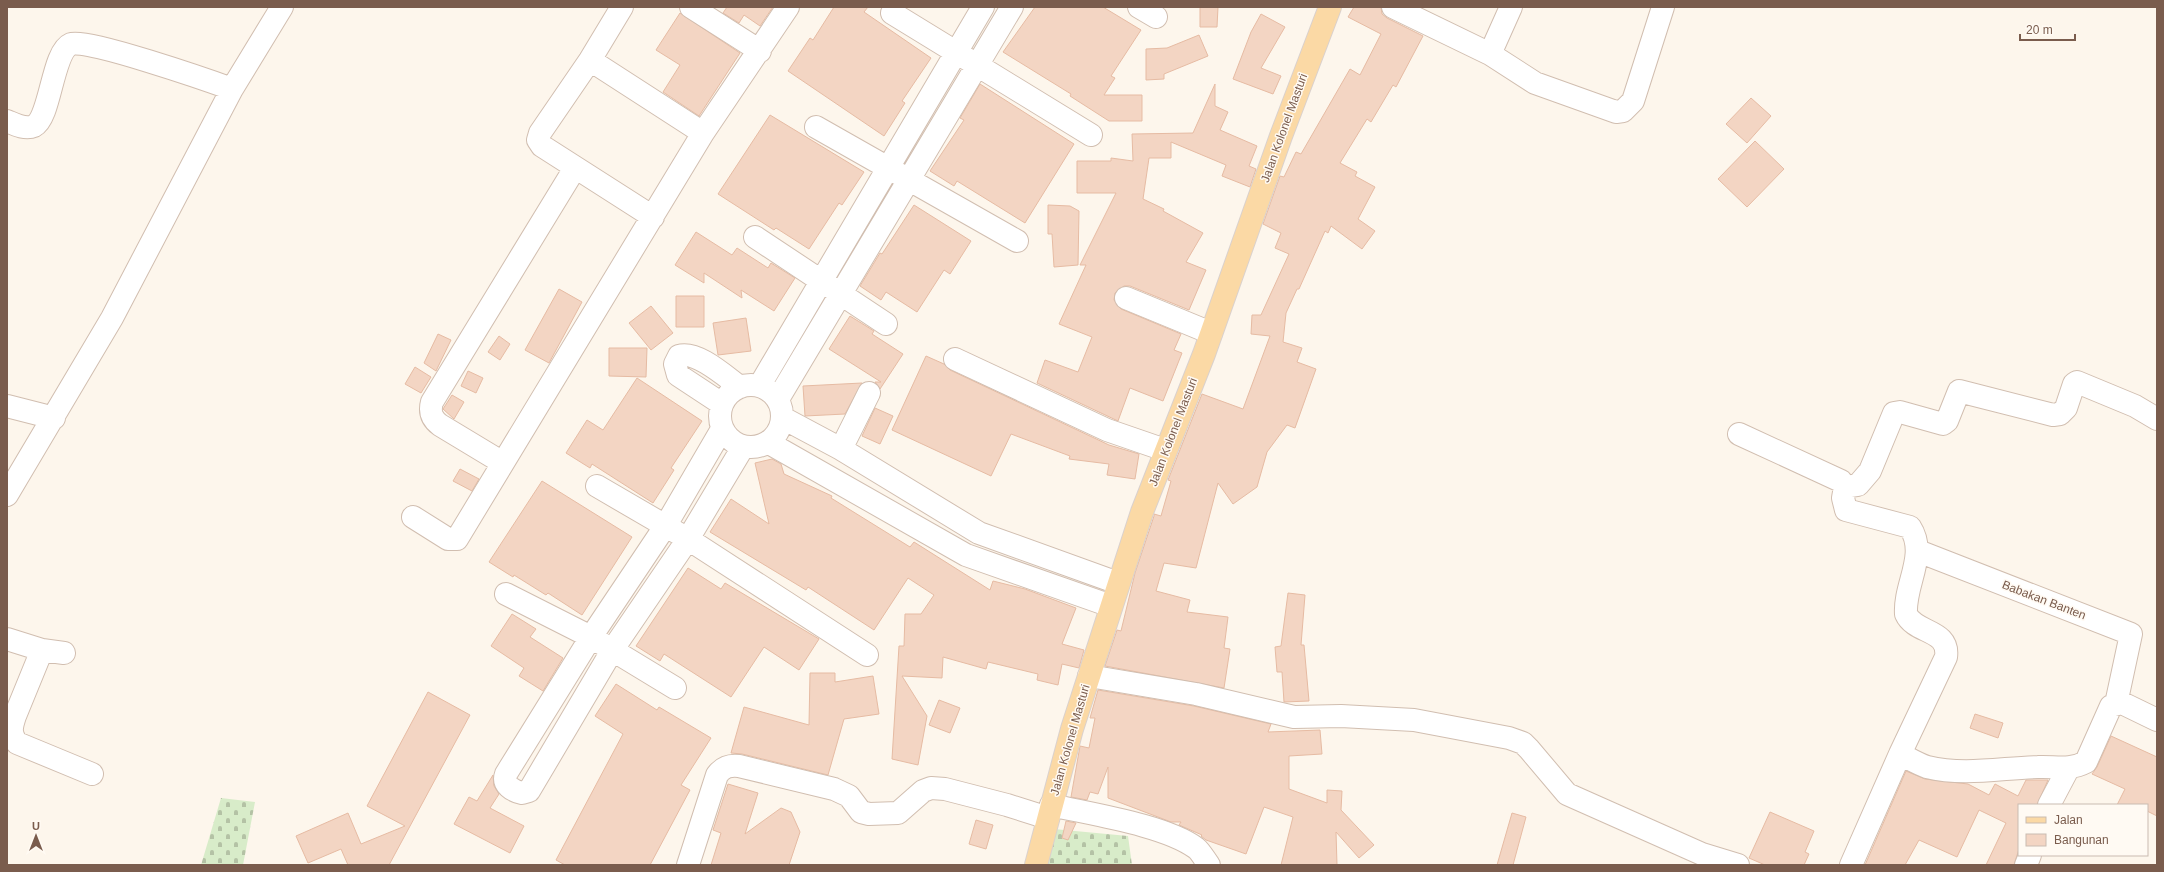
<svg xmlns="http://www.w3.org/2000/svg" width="2164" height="872" viewBox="0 0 2164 872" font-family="Helvetica,sans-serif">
  <defs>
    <pattern id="cemetery-stones" width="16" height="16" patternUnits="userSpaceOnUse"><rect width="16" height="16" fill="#d8ecc9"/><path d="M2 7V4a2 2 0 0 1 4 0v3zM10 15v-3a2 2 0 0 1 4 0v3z" fill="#b4c2a5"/></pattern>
  </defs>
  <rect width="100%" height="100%" fill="#fdf6ec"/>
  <!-- cemetery -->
  <path fill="url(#cemetery-stones)" d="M221,798L255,802L243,865H201Z
    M1054,829L1128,836L1132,865H1045Z"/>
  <!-- building -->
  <path fill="#f3d5c3" stroke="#e6bba3" d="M727,7H773L760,26L744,15L739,23L723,13Z
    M834,7H868L864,12L931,58L902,101L905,103L884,136L788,71L810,38L813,40Z
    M1035,7H1103L1141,30L1111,76L1115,78L1104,95H1142V121H1109L1070,96L1071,94L1003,52Z
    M1200,7H1218L1217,27H1200Z
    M1354,7H1381L1382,14L1387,18L1423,36L1396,87L1393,85L1371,122L1367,119L1340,163L1357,172L1355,176L1375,187L1358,219L1375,231L1362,249L1331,226L1328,233L1325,231L1299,289H1297L1286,313L1283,342L1302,348L1297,362L1316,369L1295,428L1287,425L1267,452L1257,487L1233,504L1218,483L1196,568L1164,563L1156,591L1190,600L1187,612L1228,617L1224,648L1230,649L1224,688L1105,666L1117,630L1121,631L1135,573L1154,516V514L1161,516L1171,481L1168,480L1202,394L1243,409L1270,336L1251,334L1252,315H1261L1289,254L1275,248L1281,233L1263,224L1280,176L1284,177L1296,152L1301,154L1350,69L1360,75L1381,34L1348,17Z
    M680,13L740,53L699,116L663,92L680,65L656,50Z
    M1261,14L1285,27L1261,68L1281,76L1273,94L1233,79L1251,32Z
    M1199,35L1208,56L1164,74V79L1146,80V49L1167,48Z
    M980,84L1074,144L1025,223L957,181L954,186L930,171L964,120L960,118Z
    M1215,84V106L1228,112L1220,130L1257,146L1249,166L1256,169L1250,187L1222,176L1226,165L1171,142V158H1149L1143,199L1164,209L1163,211L1203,233L1186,262L1206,270L1189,310L1130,286H1124L1115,293L1114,300L1121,309L1181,334L1174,350L1182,353L1163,401L1130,388L1118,421L1037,383L1045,360L1078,372L1092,337L1059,324L1086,265H1080L1116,193H1077V161H1111V158L1133,161L1132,134L1193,133Z
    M1751,98L1771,116L1747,143L1726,124Z
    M770,115L864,172L842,205L839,203L809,249L776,228L774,230L718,194Z
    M1755,141L1784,169L1747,207L1718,179Z
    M914,205L971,241L950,274L944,270L917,312L886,292L881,300L860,286L880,253L882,254Z
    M1048,205L1070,206L1079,211L1078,265L1054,267L1052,234H1048Z
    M696,232L732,255L737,248L768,268L771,263L795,278L774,311L741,290L742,298L704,273V283L675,265Z
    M559,289L582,302L549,363L525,350Z
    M676,296H704V327H676Z
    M651,306L673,333L651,350L629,323Z
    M850,316L874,331L872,334L903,354L880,389L875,382H881L829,349Z
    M746,318L751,351L718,355L713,323Z
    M438,334L451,340L436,371L424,363Z
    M499,336L510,344L500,360L488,352Z
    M609,348H647L646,377L609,376Z
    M926,356L944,364L950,370L1109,445L1139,454L1135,479L1107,475L1109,464L1069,459L1070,456L1011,434L991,476L892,430Z
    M415,367L431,377L421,393L405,384Z
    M468,371L483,378L476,393L461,386Z
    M637,378L702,421L671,468L674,470L653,503L592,464L590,468L566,453L587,420L603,430Z
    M862,383L845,414L805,416L803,386Z
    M452,395L464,402L454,419L443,409Z
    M875,408L893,416L880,444L862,436Z
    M772,459L781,464L784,474L832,496L831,498L910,547L914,542L990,590L993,581L1025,589L1076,608L1062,644L1084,650L1079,668L1062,664L1058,685L1037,680L1038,674L988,662L986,669L943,657L942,678L902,676L927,716L918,765L892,759L899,646H904L905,614H921L934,595L908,578L874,630L808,587L806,590L710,532L731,499L769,524L755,463Z
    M460,469L479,479L472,491L453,481Z
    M542,481L632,537L582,615L548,593L546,595L514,575L513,577L489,562Z
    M688,568L721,589L725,583L819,639L799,670L764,647L731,697L664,654L660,661L636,646Z
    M1288,593L1305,595L1301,645H1304L1309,701L1284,702L1282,672H1277L1275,647L1281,646Z
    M512,614L536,629L530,637L563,658L543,691L519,676L524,668L491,646Z
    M810,673H835V682L873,676L879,714L844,719L828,775L742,754L731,753L744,707L809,725Z
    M616,684L657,710L659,707L711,738L681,785L690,790L650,865H565L556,860L623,734L595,716Z
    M1098,690L1194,706L1271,724L1268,732L1320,730L1322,754L1289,756V789L1327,803V790L1342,791L1341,810L1374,845L1359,858L1336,832L1337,865H1281L1293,817L1264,807L1246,854L1206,840L1201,836L1202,835L1179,825L1181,822H1171L1108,798V767L1098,794L1090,792L1087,800L1071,797L1080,746L1089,748L1095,718H1090Z
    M428,692L470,715L389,865H348L341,849L308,863L296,836L348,813L361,844L405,826L367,806Z
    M939,700L960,708L950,733L929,725Z
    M1975,714L2003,723L1998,738L1970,728Z
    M2111,736L2157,757V816L2147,811V805H2117L2125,789L2092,774L2097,767Z
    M1906,771L1925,779L1968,784L1989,795L1995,784L2018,796L2026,780H2048L2037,805H2019V849L2014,865H1986L2006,823L1979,810L1957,857L1919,840L1905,865H1865Z
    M493,775L494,786L499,794L490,808L524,826L510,853L454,824L469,797L477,801Z
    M728,784L758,793L745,834L781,808L791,812L800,832L789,865H711L721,833L713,830Z
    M1770,812L1814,831L1805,852L1809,854L1804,865H1765L1749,858Z
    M1512,813L1526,817L1513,865H1497Z
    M976,820L993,825L986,849L969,844Z
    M1066,821L1076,823L1068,840L1062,838Z"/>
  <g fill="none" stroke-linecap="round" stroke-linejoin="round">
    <defs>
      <path id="minor" d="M622,7L590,60L540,133L538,140L542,146L653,217
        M691,7L760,51
        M1139,7L1156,17
        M1393,7L1490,54L1535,83L1616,112L1623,111L1633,101L1663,7
        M892,13L1091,135
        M1490,54L1511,7
        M590,60L703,133
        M7,121C14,124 25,130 34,126C51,117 52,52 71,44C86,38 210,81 232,89
        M816,127L1017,241
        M755,237L886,324
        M1126,298L1211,333
        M955,359L1107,430L1165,450
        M720 416a31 31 0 1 1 62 0a31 31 0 1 1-62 0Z
        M760,385L983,7
        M778,399L1012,7
        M722,404L678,375L675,364L679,356C697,350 726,377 740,387
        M7,406L54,418
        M783,418L841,449L979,533L1118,583
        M722,429L666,525L591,637L506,774C502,785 513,791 522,793L529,791L613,649L688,539L743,447
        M1739,434L1841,481L1845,487L1843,498L1846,510L1910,527C1928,555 1904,584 1906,614C1915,634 1950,629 1946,657L1900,754L1851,865
        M769,443L966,555L1111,606
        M841,449L869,393
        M503,463L440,425C432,419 429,413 432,402L575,168
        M597,486L688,539L867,655
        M1845,487L1858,485L1870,471L1894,413L1900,412L1943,424L1947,421L1959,391L2053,415L2060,414L2066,408L2074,384L2077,382L2135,406L2157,419
        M7,495L112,318L232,89L282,7
        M413,517L448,539H457L703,133L788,7
        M1918,551L2131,634L2116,704
        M506,594L591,637L675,688
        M7,639L42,650L64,653
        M42,650L15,716C11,728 10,733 17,743L92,774
        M1089,676L1196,694L1294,717L1341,716L1414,720L1509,738L1523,743L1529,749L1567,794L1702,854L1738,865
        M1900,754C1908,758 1918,764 1927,767C1964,776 2001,768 2038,767C2055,766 2069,771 2086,762L2111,706L2122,703L2157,720
        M1051,805C1090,814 1165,825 1196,848C1201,852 1205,860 1209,865
        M2049,805L2068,769
        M688,865L717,775C723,767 729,765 739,766L834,789L849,796L861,812L869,814L898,813L923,791L931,788L945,789L1007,805L1048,818
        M2026,865L2030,855"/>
      <path id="major" d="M1036,865L1072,729L1142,512L1204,354L1281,136L1330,7"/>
    </defs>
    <!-- minor casing -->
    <use href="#minor" stroke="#d1beb0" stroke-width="24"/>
    <!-- major casing -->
    <use href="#major" stroke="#dad1cd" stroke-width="24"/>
    <!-- minor -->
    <use href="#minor" stroke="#fff" stroke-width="22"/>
    <!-- major -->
    <use href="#major" stroke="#fbd9a5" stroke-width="22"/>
  </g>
  <g text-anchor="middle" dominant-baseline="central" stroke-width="3" stroke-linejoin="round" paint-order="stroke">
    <!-- street labels -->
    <g font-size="12" fill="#7a5c4d" stroke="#fffaf3">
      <text transform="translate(1284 128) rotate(-70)">Jalan Kolonel Masturi</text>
      <text transform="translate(1173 432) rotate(-69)">Jalan Kolonel Masturi</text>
      <text transform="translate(2044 600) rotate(21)">Babakan Banten</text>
      <text transform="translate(1070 740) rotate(-74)">Jalan Kolonel Masturi</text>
    </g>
  </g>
  <!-- border -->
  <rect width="2164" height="872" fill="none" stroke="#7a5c4d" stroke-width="16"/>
  <!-- legend -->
  <rect x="2018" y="804" width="130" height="52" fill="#fffaf3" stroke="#cabbb1"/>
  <rect x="2026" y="817" width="20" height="6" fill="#fbd9a5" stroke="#cabbb1"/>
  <text x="2054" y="824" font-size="12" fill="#7a5c4d">Jalan</text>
  <rect x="2026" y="834" width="20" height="12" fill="#f3d5c3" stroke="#cabbb1"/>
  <text x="2054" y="844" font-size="12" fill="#7a5c4d">Bangunan</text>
  <!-- north arrow -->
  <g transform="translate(36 836)" stroke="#fffaf3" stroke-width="3" paint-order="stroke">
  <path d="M0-3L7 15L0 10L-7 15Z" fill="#7a5c4d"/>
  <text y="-6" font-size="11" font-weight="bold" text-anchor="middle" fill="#7a5c4d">U</text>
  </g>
  <!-- scale -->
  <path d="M2020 34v6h55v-6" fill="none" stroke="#7a5c4d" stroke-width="2"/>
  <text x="2026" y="34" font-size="12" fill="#7a5c4d" stroke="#fffaf3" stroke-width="3" paint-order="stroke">20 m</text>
</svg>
